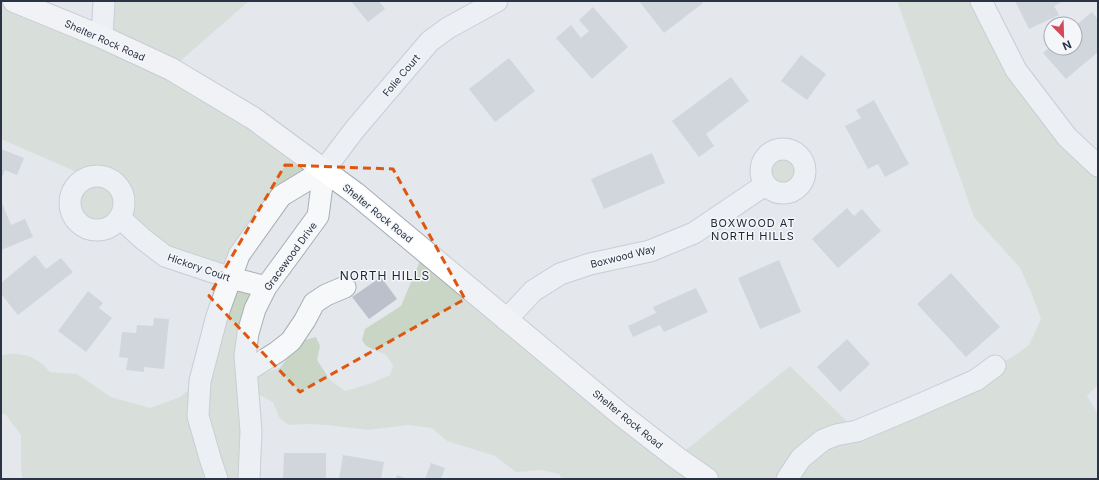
<svg xmlns="http://www.w3.org/2000/svg" width="1099" height="480" viewBox="0 0 1099 480" font-family="Inter,sans-serif">
  <rect width="100%" height="100%" fill="#e4e7ec"/>
  <!-- green -->
  <path fill="#c9d6c5" d="M1,1H37L102,37L104,1H249L171,69L324,170L281,196L231,278L266,287L248,333L257,375L280,368L292,352L305,340L316,337L320,346L317,360L330,380L345,391L369,384L390,375L393,365L386,355L366,346L362,340L365,329L401,306L424,251L676,458L790,366L857,431L995,366L1014,356L1029,345L1041,319L1031,292L1020,268L974,217L897,1H981L1016,70L1098,166V385L1087,396L1098,414V479H562L559,474L542,470L516,472L495,456L447,441L432,428L408,425L368,430L327,425L307,424L288,425L279,417L273,402L248,389L249,479H22L21,465V435L6,415L1,413V356C12,351 32,355 41,363C44,365 47,369 50,372L77,374L111,397L150,408L180,397L200,381L231,278L114,224C110,227 105,230 100,230C78,233 62,208 74,189C77,183 83,181 88,177L1,139Z
    M761 171a22 22 0 1 1 44 0a22 22 0 1 1-44 0Z"/>
  <!-- building -->
  <path fill="#bbc0ca" d="M351,1H379L385,9L368,22Z
    M639,1H702L703,3L664,33Z
    M1015,1H1064L1054,6L1059,15L1029,29Z
    M593,7L628,47L592,79L556,38L571,25L581,38L589,31L579,20Z
    M1092,12L1098,19V52L1066,79L1043,53L1051,46V48H1075V26Z
    M801,55L826,74L807,100L781,81Z
    M509,58L535,91L495,122L469,89Z
    M731,77L749,101L706,134L714,146L699,157L672,121Z
    M874,100L909,164L885,177L878,164L868,169L845,126L861,118L856,110Z
    M1,149L24,158L17,175L5,170L1,180Z
    M652,153L665,183L604,209L591,179Z
    M2,203L11,225L25,219L33,237L1,250V204Z
    M847,208L854,216L862,209L881,231L838,268L812,239Z
    M35,255L46,269L61,258L73,272L18,315L1,294V283Z
    M779,260L801,312L760,329L738,278Z
    M951,273L1000,327L966,357L917,304Z
    M381,277L397,299L369,319L352,297Z
    M696,288L708,312L664,332L660,325L633,337L628,326L656,313L653,307Z
    M88,291L103,303L99,308L112,318L86,352L58,331Z
    M154,318L169,319L164,369L144,367V372L126,370L128,358L119,357L122,332L136,333L137,325L153,326Z
    M847,339L870,364L840,392L817,367Z
    M284,453H326V479H283Z
    M343,455L384,462L381,479H339Z
    M431,463L445,468L441,479H425Z
    M397,475L407,479H396Z"/>
  <g fill="none" stroke-linecap="round" stroke-linejoin="round">
    <defs>
      <path id="minor" d="M981,1L1016,70L1067,137L1098,166
        M102,37L104,1
        M761 171a22 22 0 1 1 44 0a22 22 0 1 1-44 0Z
        M70 203a27 27 0 1 1 54 0a27 27 0 1 1-54 0Z
        M120,218L143,239L165,256L231,278L266,287
        M506,320L533,291L560,274L590,264L650,251L694,233L765,185
        M247,371L277,352L291,341L305,320L314,303L326,295L345,287
        M217,479L210,458L198,416L200,381L217,316L239,255L281,196L324,170L355,129L430,41L448,28L497,1
        M249,479L251,431L245,356L248,333L255,309L266,287L318,216L324,170
        M787,479L801,458L823,440L836,435L857,431L912,408L976,380L995,366"/>
      <path id="major" d="M14,1L102,37L171,69L253,118L355,193L619,413L677,458L707,479"/>
    </defs>
    <!-- minor casing -->
    <use href="#minor" stroke="#a9aeb7" stroke-width="23"/>
    <!-- major casing -->
    <use href="#major" stroke="#a3abb8" stroke-width="24"/>
    <!-- minor -->
    <use href="#minor" stroke="#f7f8fa" stroke-width="21"/>
    <!-- major -->
    <use href="#major" stroke="#fff" stroke-width="22"/>
  </g>
  <!-- marked area -->
  <path d="M0 0H1099V480H0ZM285,165L393,169L465,299L300,392L209,296Z" fill="#e4e7ec" fill-opacity=".55" fill-rule="evenodd"/>
  <path fill="none" stroke="#df570f" stroke-width="3" stroke-dasharray="8 5" stroke-linejoin="round" d="M285,165L393,169L465,299L300,392L209,296Z"/>
  <g text-anchor="middle" dominant-baseline="central" stroke-width="3" stroke-linejoin="round" paint-order="stroke">
    <!-- street labels -->
    <g font-size="10" fill="#2b3445" stroke="#f4f6f9">
      <text transform="translate(105 40) rotate(24)">Shelter Rock Road</text>
      <text transform="translate(401 75) rotate(-50)">Folie Court</text>
      <text transform="translate(378 213) rotate(39)">Shelter Rock Road</text>
      <text transform="translate(290 256) rotate(-54)">Gracewood Drive</text>
      <text transform="translate(623 256) rotate(-14)">Boxwood Way</text>
      <text transform="translate(199 267) rotate(19)">Hickory Court</text>
      <text transform="translate(628 419) rotate(39)">Shelter Rock Road</text>
    </g>
    <!-- neighbourhood labels -->
    <g font-size="11" letter-spacing="1" fill="#1d2536" stroke="#f4f6f9">
      <text x="753" y="223">BOXWOOD AT<tspan x="753" dy="13">NORTH HILLS</tspan></text>
    </g>
    <!-- quarter labels -->
    <g font-size="12" letter-spacing="1" fill="#1d2536" stroke="#f4f6f9">
      <text x="385" y="275">NORTH HILLS</text>
    </g>
  </g>
  <!-- border -->
  <rect width="1099" height="480" fill="none" stroke="#2b3445" stroke-width="4"/>
  <!-- north arrow -->
  <g transform="translate(1063 36) rotate(157)"><circle r="19" fill="#f4f6f9" stroke="#a4a8b1"/>
  <path d="M0-3L7 15L0 10L-7 15Z" fill="#d1495b"/>
  <text y="-6" font-size="11" font-weight="bold" text-anchor="middle" fill="#2b3445">N</text>
  </g>
</svg>
